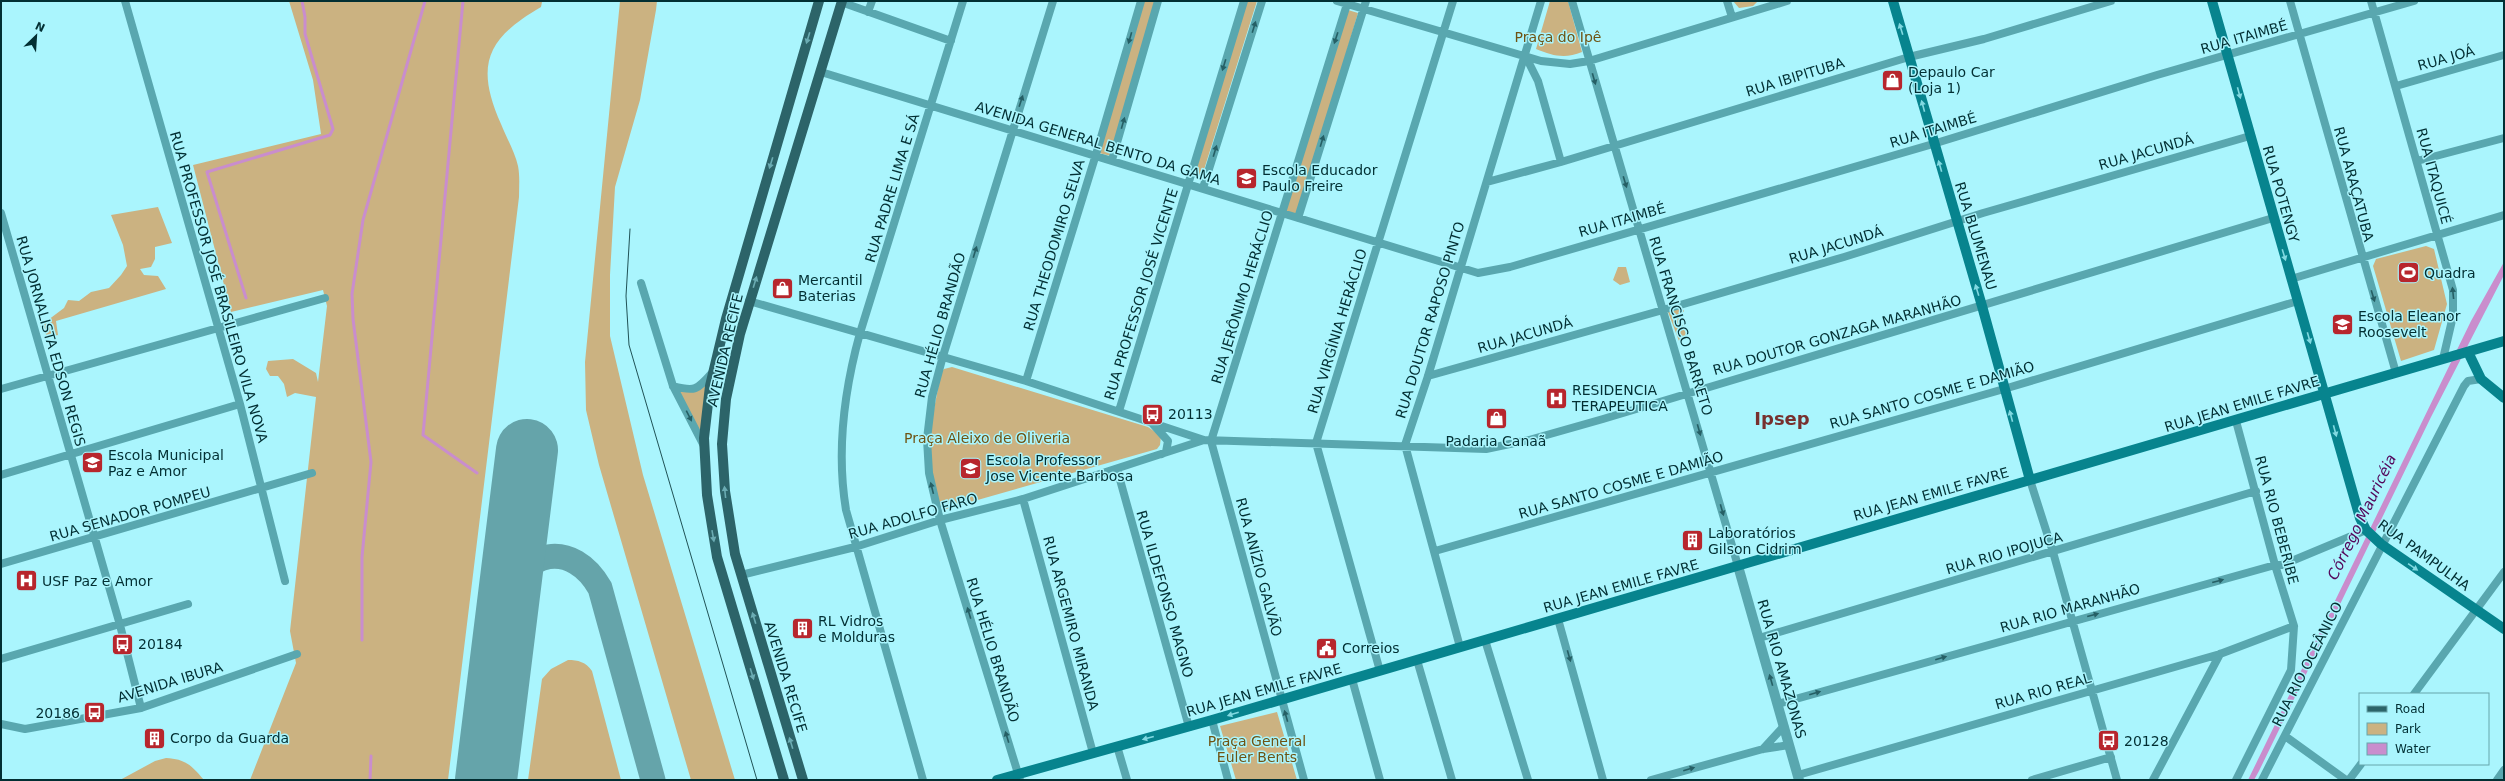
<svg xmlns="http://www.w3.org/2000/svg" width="2505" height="781" viewBox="0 0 2505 781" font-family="'DejaVu Sans',sans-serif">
  <rect width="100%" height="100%" fill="#aaf5fd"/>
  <!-- green -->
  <path fill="#cbb281" d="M289,1L542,2L541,7C486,39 475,65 501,124C506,137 515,152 518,166C520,176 519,187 519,197L448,780H250L296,663L290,631L316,397L295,393L287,397L284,384L278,376H270L266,369L268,361L293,359L316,373L318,382L327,306L323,290L231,312L193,165L321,134L313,80Z
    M620,1H657L656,10L640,100L615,187L610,275V336L643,475L735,780H691L599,465L586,410L585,362Z
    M1141,1H1157L1111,156L1099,153Z
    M1246,1H1257L1202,176L1195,174Z
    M1550,1H1568L1582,52C1565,59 1553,56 1536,49Z
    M1733,1H1758L1753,6L1739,8Z
    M1348,10L1358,13L1298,216L1285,212Z
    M158,207L172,243L155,247V259L151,267L140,269L144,275L158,276L166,289L56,321L58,335L48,337L40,326L64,308L68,300L79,301L91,292L109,288L121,275L127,266L123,245L111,215Z
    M2426,246L2434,249L2447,304L2434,350L2401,361L2373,266L2376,259Z
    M1618,267H1626L1630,282L1620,285L1613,280Z
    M1682,308L1684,311L1679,317L1687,336L1679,341L1668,312Z
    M952,367L1148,427L1161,436L1160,445L1157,449L946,509L940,506L931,473L928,440L941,373L944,369Z
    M707,382L702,437L677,389Z
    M568,660C578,660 586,662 592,671L621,780H528L542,679L551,669Z
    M1277,712L1297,780H1236L1220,726Z
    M166,758C186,759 192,766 204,780H120L155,761Z"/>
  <!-- water -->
  <path fill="#c98dcd" d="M2504,262V275L2431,417L2259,771L2254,780H2248L2471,321Z"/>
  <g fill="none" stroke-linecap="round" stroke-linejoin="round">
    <!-- stream -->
    <path stroke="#c98dcd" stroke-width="3" d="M463,1L423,435L477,473
      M246,298L207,172L330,135L333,129L305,34V17L302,1
      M362,640V557L371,462L353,319L352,294L363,220L425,1
      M370,780L371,756"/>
    <!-- taxiway -->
    <path stroke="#65a4aa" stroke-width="25" d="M508,602C521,548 573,540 600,588L653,780"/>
    <!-- runway -->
    <path stroke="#65a4aa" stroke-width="62" d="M486,780L527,450"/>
    <!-- minor -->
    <path stroke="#59a7af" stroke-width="8" d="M125,1L240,404L285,581
      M1337,1L1541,61L1570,64L1589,61L1787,1
      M1572,1L1738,566
      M1727,1L1732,17
      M2290,1L2396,373
      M2371,1L2453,290V316L2443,359
      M841,2L951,41
      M868,12L872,1
      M1526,57L1538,81L1561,162
      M821,72L1478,273L1510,267L1933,144L2157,75L2414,1
      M2396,86L2504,55
      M1112,160L1158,1
      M2417,161L2504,138
      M1487,182L1561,162L1909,57L1984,39L2111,1
      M1203,188L1262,1
      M1,213L120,625L141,708
      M1298,218L1366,1
      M2291,279L2504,215
      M641,283L673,386L704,446
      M749,301L1026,381L1204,440L1486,449L1529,440L1603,419L2273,218
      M1428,376L1663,310L1844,257L1983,213L2250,136
      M1026,381L1097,151L1141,1
      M673,386C695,392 697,390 712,373
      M1,389L325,298
      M1119,411L1244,1
      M1151,422L1168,441L1166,452L1162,454
      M1211,441L1348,1
      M1211,441L1304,780
      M1117,469L1189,727
      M1,475L240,404
      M2030,480L2053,552L2117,780
      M1023,499L1093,753
      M1435,551L2004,389L2298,301
      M1,564L312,473
      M741,575L855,547L940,520L1023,499L1204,440
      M1558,619L1603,780
      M1759,638L2256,491
      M1485,640L1528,780
      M1460,647L1405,445L1428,376L1541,1
      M1,659L188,604
      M1417,660L1452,780
      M1380,671L1316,443L1453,1
      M1352,679L1380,780
      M2414,694L2504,572
      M1778,704L2275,565H2282L2366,530
      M1212,720L1228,780
      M1,724L25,729L141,708L297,654
      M2285,736L2346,780
      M1117,746L1127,780
      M1763,749L1784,726
      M1798,775L2220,654L2294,626
      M923,780L846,510C836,450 844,391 860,333L963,1
      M1020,780L940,520L929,473L927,439L932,397L943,356L1053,1
      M1651,780L1763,749L1789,745
      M2032,780L2111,757
      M2153,780L2220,654
      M2236,780L2291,670L2294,626L2275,565L2236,421
      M2262,780L2464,386L2468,381L2481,379
      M2349,780L2361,764
      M2497,780L2504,770"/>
    <!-- tertiary -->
    <path stroke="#59a7af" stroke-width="10" d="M1738,566L1799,780"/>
    <!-- secondary -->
    <path stroke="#07848e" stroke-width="10" d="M1893,1L1982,306L2030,480
      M2212,1L2360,518L2366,530L2381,544L2504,629
      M2468,352L2481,379L2504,398
      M997,780L1212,720L2504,341"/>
    <!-- primary -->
    <path stroke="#2c6469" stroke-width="10" d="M784,780L717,557L707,495L704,438L710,386L726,319L819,1
      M803,780L735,554L725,491L722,444L726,399L740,334L842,1"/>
    <!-- tram -->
    <path stroke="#205256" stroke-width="1" d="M630,229L626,296L629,345L757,780"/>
  </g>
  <!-- one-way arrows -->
  <defs><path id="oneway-solid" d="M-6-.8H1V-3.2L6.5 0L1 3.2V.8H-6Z"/></defs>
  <g fill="#255f65">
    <use href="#oneway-solid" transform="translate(1254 27) rotate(-73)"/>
    <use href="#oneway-solid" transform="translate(1130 38) rotate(106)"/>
    <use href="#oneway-solid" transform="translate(1336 38) rotate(108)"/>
    <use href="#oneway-solid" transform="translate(1224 65) rotate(107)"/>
    <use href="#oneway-solid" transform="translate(1594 79) rotate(74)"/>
    <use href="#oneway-solid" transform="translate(1021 101) rotate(-72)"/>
    <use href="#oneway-solid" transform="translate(1123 123) rotate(-74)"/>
    <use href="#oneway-solid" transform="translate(1322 141) rotate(-73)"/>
    <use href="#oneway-solid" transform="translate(1215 151) rotate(-73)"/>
    <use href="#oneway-solid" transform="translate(1625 182) rotate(73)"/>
    <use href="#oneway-solid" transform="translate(975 252) rotate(-73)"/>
    <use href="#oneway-solid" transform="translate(2453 293) rotate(-96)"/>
    <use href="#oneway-solid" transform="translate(2373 296) rotate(73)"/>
    <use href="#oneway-solid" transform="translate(689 416) rotate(63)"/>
    <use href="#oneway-solid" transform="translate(1699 430) rotate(74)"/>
    <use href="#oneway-solid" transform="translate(932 488) rotate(-104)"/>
    <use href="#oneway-solid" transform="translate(1722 510) rotate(74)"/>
    <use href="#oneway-solid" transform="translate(2218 581) rotate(-15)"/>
    <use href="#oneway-solid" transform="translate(969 613) rotate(-107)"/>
    <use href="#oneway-solid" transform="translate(2093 615) rotate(-15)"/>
    <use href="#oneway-solid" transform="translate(1569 656) rotate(74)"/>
    <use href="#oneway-solid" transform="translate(1941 658) rotate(-16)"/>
    <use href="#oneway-solid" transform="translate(1771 680) rotate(-106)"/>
    <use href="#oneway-solid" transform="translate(1815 693) rotate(-16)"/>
    <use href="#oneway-solid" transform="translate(1286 716) rotate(-106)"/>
    <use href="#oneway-solid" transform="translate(1007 737) rotate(-107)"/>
    <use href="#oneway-solid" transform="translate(1689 769) rotate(-16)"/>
  </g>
  <g fill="#81d9e1">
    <use href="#oneway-solid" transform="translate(1901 29) rotate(-107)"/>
    <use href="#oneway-solid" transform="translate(2239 93) rotate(75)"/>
    <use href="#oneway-solid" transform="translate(1923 106) rotate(-105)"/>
    <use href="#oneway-solid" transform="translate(1940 166) rotate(-106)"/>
    <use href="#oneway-solid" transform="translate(2284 255) rotate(73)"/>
    <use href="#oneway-solid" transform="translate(1977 290) rotate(-107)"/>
    <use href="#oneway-solid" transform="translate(2309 338) rotate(74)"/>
    <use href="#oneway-solid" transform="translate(2011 416) rotate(-105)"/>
    <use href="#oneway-solid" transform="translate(2335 431) rotate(75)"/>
    <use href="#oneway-solid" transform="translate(2413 567) rotate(35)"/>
    <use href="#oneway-solid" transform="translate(1233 714) rotate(163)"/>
    <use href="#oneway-solid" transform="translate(1148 738) rotate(165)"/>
  </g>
  <g fill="#6bacb3">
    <use href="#oneway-solid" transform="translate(808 38) rotate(107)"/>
    <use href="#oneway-solid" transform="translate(771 163) rotate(107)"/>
    <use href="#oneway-solid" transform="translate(755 282) rotate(-73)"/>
    <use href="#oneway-solid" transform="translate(725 492) rotate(-96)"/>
    <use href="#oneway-solid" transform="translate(713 536) rotate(80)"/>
    <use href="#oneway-solid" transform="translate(754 618) rotate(-107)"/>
    <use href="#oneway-solid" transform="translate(752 674) rotate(73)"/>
    <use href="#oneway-solid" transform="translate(791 743) rotate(-107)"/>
  </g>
  <!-- icons -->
  <defs>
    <symbol id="shop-square" viewBox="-11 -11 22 22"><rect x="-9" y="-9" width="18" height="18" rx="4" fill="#b7262d" stroke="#aaf5fd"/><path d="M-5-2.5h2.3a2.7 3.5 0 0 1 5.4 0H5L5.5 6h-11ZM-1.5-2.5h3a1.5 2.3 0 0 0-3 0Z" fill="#fff"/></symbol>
    <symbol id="school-square" viewBox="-11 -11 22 22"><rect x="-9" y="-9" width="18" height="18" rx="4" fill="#b7262d" stroke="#aaf5fd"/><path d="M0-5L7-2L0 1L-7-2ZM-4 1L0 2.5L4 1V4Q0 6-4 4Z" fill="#fff"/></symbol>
    <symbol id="stadium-square" viewBox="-11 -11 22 22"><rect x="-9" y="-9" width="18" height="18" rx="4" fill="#b7262d" stroke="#aaf5fd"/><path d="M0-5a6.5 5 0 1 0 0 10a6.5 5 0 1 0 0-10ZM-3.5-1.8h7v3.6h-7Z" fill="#fff"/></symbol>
    <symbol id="hospital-square" viewBox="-11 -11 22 22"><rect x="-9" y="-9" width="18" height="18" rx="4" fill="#b7262d" stroke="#aaf5fd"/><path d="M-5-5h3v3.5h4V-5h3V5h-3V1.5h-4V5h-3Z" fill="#fff"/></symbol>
    <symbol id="bus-square" viewBox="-11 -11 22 22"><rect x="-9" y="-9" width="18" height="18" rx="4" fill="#b7262d" stroke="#aaf5fd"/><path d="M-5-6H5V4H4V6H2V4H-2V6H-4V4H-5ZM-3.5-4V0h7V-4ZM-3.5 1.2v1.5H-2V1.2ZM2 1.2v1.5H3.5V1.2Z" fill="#fff"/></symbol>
    <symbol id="building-square" viewBox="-11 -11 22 22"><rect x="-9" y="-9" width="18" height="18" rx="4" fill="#b7262d" stroke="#aaf5fd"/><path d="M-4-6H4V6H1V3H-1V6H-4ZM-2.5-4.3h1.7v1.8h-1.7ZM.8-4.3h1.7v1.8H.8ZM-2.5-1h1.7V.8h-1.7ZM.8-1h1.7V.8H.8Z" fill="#fff"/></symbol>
    <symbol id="civic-square" viewBox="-11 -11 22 22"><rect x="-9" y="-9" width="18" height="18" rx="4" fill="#b7262d" stroke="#aaf5fd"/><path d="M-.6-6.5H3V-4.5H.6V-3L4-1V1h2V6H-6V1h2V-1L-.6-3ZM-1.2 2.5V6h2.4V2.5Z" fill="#fff"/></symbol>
  </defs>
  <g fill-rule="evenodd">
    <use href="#shop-square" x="1880" y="68" width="25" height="25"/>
    <use href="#school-square" x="1234" y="166" width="25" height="25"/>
    <use href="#stadium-square" x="2396" y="260" width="25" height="25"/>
    <use href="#shop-square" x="770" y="276" width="25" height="25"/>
    <use href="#school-square" x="2330" y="312" width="25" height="25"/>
    <use href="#hospital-square" x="1544" y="386" width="25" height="25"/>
    <use href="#bus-square" x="1140" y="402" width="25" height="25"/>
    <use href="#shop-square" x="1484" y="406" width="25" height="25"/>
    <use href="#school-square" x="80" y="450" width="25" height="25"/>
    <use href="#school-square" x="958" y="456" width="25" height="25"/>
    <use href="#building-square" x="1680" y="528" width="25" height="25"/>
    <use href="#hospital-square" x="14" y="568" width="25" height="25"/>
    <use href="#building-square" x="790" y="616" width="25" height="25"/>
    <use href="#bus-square" x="110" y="632" width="25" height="25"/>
    <use href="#civic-square" x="1314" y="636" width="25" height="25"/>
    <use href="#bus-square" x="82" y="700" width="25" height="25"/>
    <use href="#building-square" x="142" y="726" width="25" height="25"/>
    <use href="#bus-square" x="2096" y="728" width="25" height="25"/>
  </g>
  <g text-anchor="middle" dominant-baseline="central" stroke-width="3" stroke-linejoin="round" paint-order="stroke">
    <!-- park labels -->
    <g font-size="14" fill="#6e5313" stroke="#aaf5fd">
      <text x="1558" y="37">Praça do Ipê</text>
      <text x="987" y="438">Praça Aleixo de Oliveria</text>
      <text x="1257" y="741">Praça General<tspan x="1257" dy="16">Euler Bents</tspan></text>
    </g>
    <!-- street labels -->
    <g font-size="14" fill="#022f33" stroke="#aaf5fd">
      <text transform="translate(2244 37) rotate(-16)">RUA ITAIMBÉ</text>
      <text transform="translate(2446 58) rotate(-16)">RUA JOÁ</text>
      <text transform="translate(1795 77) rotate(-17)">RUA IBIPITUBA</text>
      <text transform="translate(1933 130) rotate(-17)">RUA ITAIMBÉ</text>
      <text transform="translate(1098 143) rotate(17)">AVENIDA GENERAL BENTO DA GAMA</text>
      <text transform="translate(2146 152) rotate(-16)">RUA JACUNDÁ</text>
      <text transform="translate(2434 176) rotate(75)">RUA ITAQUICÉ</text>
      <text transform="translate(2354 184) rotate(75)">RUA ARAÇATUBA</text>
      <text transform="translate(892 188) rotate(-73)">RUA PADRE LIMA E SÁ</text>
      <text transform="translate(2281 194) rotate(74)">RUA POTENGY</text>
      <text transform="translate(1622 220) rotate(-16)">RUA ITAIMBÉ</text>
      <text transform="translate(1976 236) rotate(73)">RUA BLUMENAU</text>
      <text transform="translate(1054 245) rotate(-73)">RUA THEODOMIRO SELVA</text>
      <text transform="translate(1836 245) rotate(-17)">RUA JACUNDÁ</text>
      <text transform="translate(219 287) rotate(74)">RUA PROFESSOR JOSÉ BRASILEIRO VILA NOVA</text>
      <text transform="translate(1141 294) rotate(-73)">RUA PROFESSOR JOSÉ VICENTE</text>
      <text transform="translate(1242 297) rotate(-73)">RUA JERÔNIMO HERÁCLIO</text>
      <text transform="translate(1430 320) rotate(-73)">RUA DOUTOR RAPOSO PINTO</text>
      <text transform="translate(940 325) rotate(-74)">RUA HÉLIO BRANDÃO</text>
      <text transform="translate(1681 326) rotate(73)">RUA FRANCISCO BARRETO</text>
      <text transform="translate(1337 331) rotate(-73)">RUA VIRGÍNIA HERÁCLIO</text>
      <text transform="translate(1525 335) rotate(-16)">RUA JACUNDÁ</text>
      <text transform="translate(1837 335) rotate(-16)">RUA DOUTOR GONZAGA MARANHÃO</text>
      <text transform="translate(51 341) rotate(74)">RUA JORNALISTA EDSON REGIS</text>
      <text transform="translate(725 350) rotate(-77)">AVENIDA RECIFE</text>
      <text transform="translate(1932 395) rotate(-16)">RUA SANTO COSME E DAMIÃO</text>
      <text transform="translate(2242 404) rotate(-17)">RUA JEAN EMILE FAVRE</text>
      <text transform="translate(1621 485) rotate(-16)">RUA SANTO COSME E DAMIÃO</text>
      <text transform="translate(1931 494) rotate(-16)">RUA JEAN EMILE FAVRE</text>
      <text transform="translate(130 514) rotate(-16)">RUA SENADOR POMPEU</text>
      <text transform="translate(913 516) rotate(-16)">RUA ADOLFO FARO</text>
      <text transform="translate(2277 520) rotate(75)">RUA RIO BEBERIBE</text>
      <text transform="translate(2004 553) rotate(-16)">RUA RIO IPOJUCA</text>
      <text transform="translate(2424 555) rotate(36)">RUA PAMPULHA</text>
      <text transform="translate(1259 567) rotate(75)">RUA ANÍZIO GALVÃO</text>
      <text transform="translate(1621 586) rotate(-16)">RUA JEAN EMILE FAVRE</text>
      <text transform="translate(1165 594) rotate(74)">RUA ILDEFONSO MAGNO</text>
      <text transform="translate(2070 608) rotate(-16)">RUA RIO MARANHÃO</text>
      <text transform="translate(1071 623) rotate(75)">RUA ARGEMIRO MIRANDA</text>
      <text transform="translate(993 650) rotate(73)">RUA HÉLIO BRANDÃO</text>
      <text transform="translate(2307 664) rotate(-63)">RUA RIO OCEÂNICO</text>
      <text transform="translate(1782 669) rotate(74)">RUA RIO AMAZONAS</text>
      <text transform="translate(786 677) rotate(73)">AVENIDA RECIFE</text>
      <text transform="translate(170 682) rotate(-17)">AVENIDA IBURA</text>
      <text transform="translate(1264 690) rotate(-16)">RUA JEAN EMILE FAVRE</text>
      <text transform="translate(2043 691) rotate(-16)">RUA RIO REAL</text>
    </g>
    <!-- poi labels -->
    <g font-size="14" fill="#022f33" stroke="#aaf5fd" text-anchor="start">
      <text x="1908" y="72">Depaulo Car<tspan x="1908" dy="16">(Loja 1)</tspan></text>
      <text x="1262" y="170">Escola Educador<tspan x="1262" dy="16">Paulo Freire</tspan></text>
      <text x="2424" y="273">Quadra</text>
      <text x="798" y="280">Mercantil<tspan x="798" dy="16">Baterias</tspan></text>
      <text x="2358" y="316">Escola Eleanor<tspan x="2358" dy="16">Roosevelt</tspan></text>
      <text x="1572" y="390">RESIDENCIA<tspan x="1572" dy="16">TERAPEUTICA</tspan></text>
      <text x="1168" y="414">20113</text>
      <text x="1496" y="441" text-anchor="middle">Padaria Canaã</text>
      <text x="108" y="455">Escola Municipal<tspan x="108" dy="16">Paz e Amor</tspan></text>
      <text x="986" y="460">Escola Professor<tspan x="986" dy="16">Jose Vicente Barbosa</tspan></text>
      <text x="1708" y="533">Laboratórios<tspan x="1708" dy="16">Gilson Cidrim</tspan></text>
      <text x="42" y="581">USF Paz e Amor</text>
      <text x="818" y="621">RL Vidros<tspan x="818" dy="16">e Molduras</tspan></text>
      <text x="138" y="644">20184</text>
      <text x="1342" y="648">Correios</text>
      <text x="80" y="713" text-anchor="end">20186</text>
      <text x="170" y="738">Corpo da Guarda</text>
      <text x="2124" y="741">20128</text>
    </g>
    <!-- water labels -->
    <g font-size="15" font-style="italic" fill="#53065a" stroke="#aaf5fd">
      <text transform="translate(2362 517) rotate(-64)">Córrego Mauricéia</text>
    </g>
    <!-- district labels -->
    <g font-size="18" font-weight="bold" fill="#77302e" stroke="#aaf5fd">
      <text x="1782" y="418">Ipsep</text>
    </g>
  </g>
  <!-- border -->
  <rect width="2505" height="781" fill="none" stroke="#022f33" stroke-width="4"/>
  <!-- legend -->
  <rect x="2359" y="693" width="130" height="72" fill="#aaf5fd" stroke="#67a6ac"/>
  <rect x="2367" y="706" width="20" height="6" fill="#2c6469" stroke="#67a6ac"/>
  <text x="2395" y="713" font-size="12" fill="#022f33">Road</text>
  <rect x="2367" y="723" width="20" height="12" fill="#cbb281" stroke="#67a6ac"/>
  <text x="2395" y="733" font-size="12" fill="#022f33">Park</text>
  <rect x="2367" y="743" width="20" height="12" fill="#c98dcd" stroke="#67a6ac"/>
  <text x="2395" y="753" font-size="12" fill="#022f33">Water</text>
  <!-- north arrow -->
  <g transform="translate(36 36) rotate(25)" stroke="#aaf5fd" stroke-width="3" paint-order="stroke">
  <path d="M0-3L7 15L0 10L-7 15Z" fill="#022f33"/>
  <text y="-6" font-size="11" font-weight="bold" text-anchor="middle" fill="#022f33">N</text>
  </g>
</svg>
